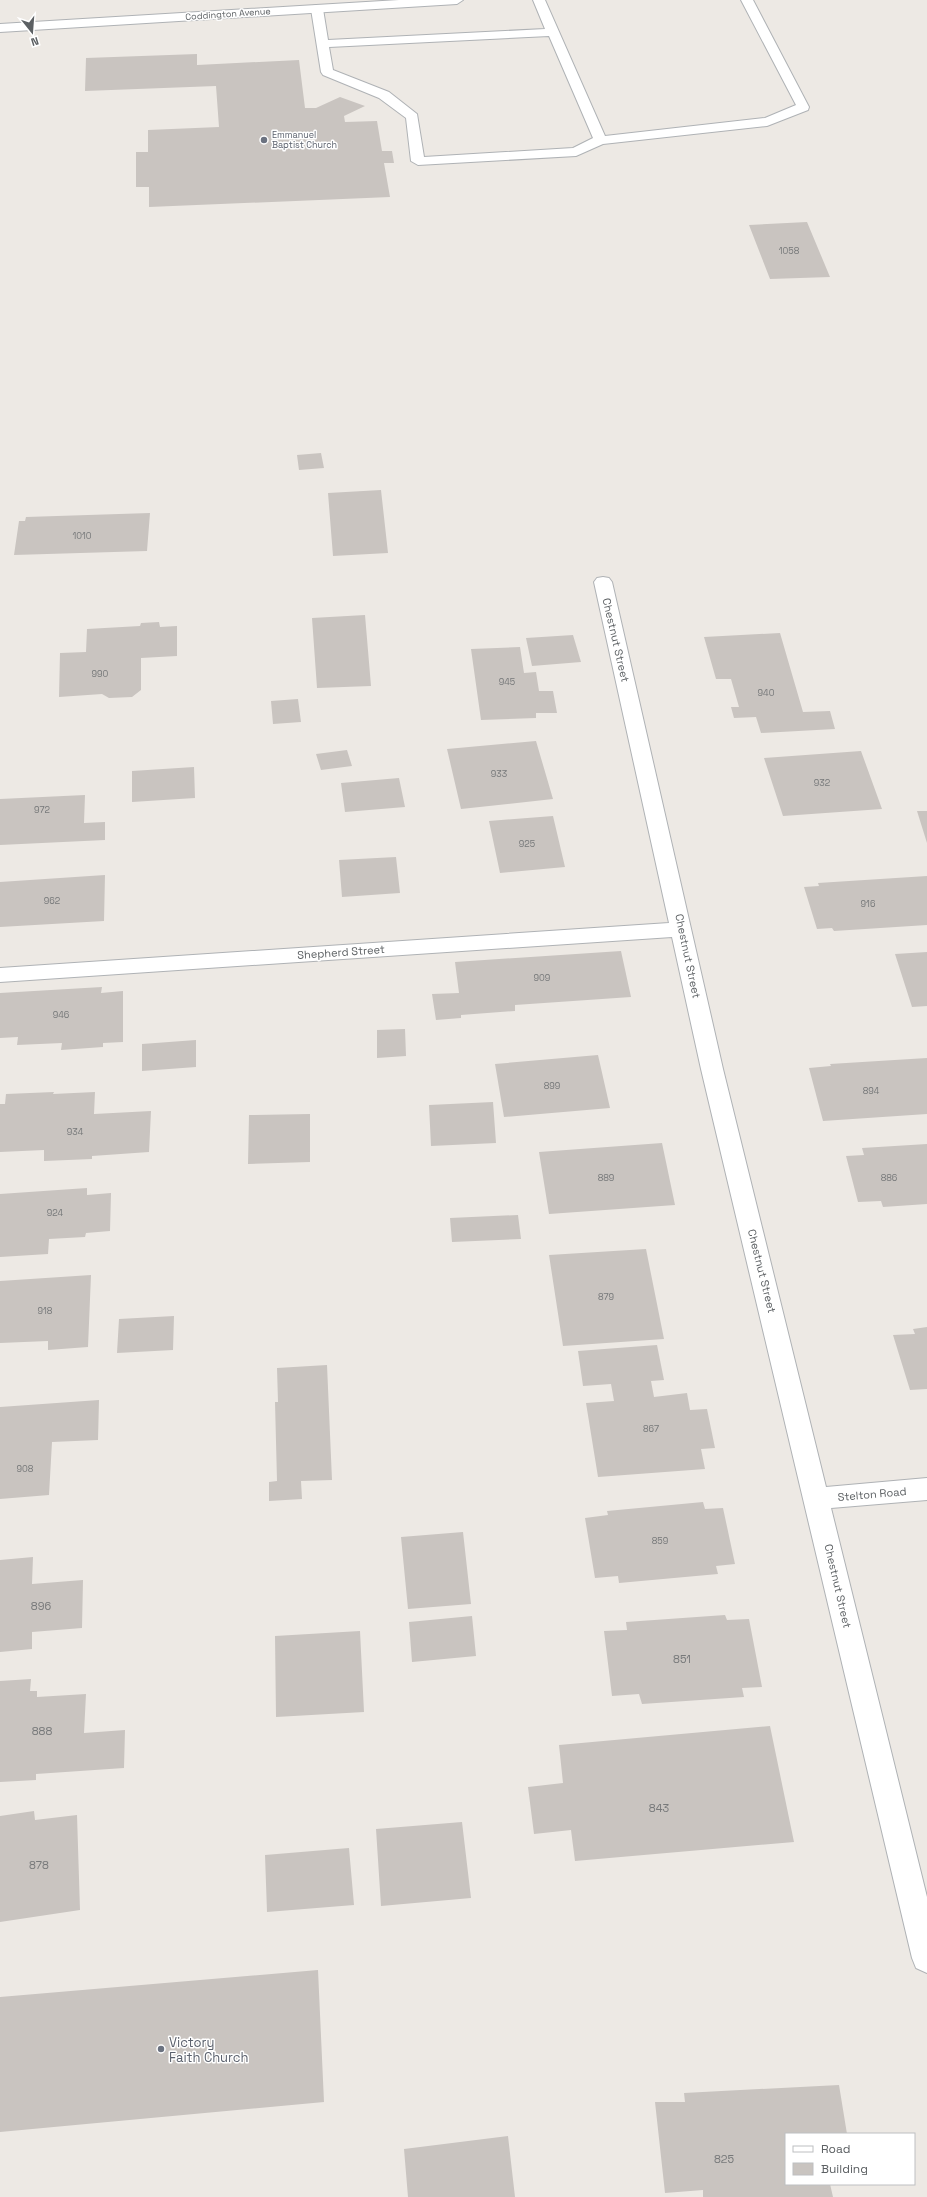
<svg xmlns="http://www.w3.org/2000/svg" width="927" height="2197" viewBox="0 0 927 2197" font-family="'Space Grotesk',sans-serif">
  <rect width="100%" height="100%" fill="#ede9e4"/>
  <!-- building -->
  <path fill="#c9c4c0" d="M197,54V65L299,60L305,108H316L340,97L365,106L344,116L345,122L377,121L382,151H392L394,163H384L390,197L149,207V187H136V152H148V130L219,127L216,86L85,91L86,58Z
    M807,222L830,277L770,279L749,225Z
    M321,453L324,468L299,470L297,455Z
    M381,490L388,553L333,556L328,493Z
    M150,513L147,551L14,555L19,521H25L26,517Z
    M365,615L371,686L317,688L312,618Z
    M159,622L160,627L177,626V656L141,658V690L132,697L109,698L102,694L59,697L60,653L86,652L87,629L140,626L141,623Z
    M780,633L803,712L830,711L835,729L761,733L756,717L734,718L731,707H739L731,679H716L704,637Z
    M573,635L581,662L532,666L526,638Z
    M520,647L524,673L536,672L539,691H553L557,713H536V718L481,720L471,649Z
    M298,699L301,722L273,724L271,701Z
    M536,741L553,799L461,809L447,749Z
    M347,750L352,766L321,770L316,754Z
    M861,751L882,809L783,816L764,758Z
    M194,767L195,798L132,802V771Z
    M399,778L405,807L345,812L341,783Z
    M85,795L84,823L105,822V840L0,845V799Z
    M917,811H927V843Z
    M553,816L565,867L500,873L489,821Z
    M396,857L400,893L342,897L339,860Z
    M105,875L104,921L0,927V882Z
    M927,876V925L834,931L832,928L817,929L804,887L819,886L818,883Z
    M621,951L631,997L515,1005V1011L461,1015V1018L436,1020L432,994L459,993L455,962Z
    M927,952V1006L912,1007L895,954Z
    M102,987L101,993L123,991V1042L103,1043V1047L61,1050L62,1043L17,1045L18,1037L0,1038V993Z
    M405,1029L406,1056L377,1058V1030Z
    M196,1040V1067L142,1071V1044Z
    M598,1055L610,1108L504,1117L495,1064Z
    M927,1058V1114L823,1121L809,1068L831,1066L830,1064Z
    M54,1092L53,1094L95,1092L94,1114L151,1111L149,1152L92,1156V1159L44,1161V1150L0,1152V1104H5L6,1094Z
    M493,1102L496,1143L431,1146L429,1105Z
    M310,1114V1162L248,1164L249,1115Z
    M662,1143L675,1205L549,1214L539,1152Z
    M927,1144V1204L883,1207L881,1201L858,1202L846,1156L864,1155L862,1148Z
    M87,1188V1195L111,1193L110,1231L86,1233L85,1237L49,1239L48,1254L0,1257V1194Z
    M518,1215L521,1239L452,1242L450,1218Z
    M646,1249L664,1339L563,1346L549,1255Z
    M91,1275L88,1347L48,1350V1341L0,1343V1281Z
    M174,1316L173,1350L117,1353L119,1319Z
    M927,1327V1389L910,1390L893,1335L915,1334L913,1329Z
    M657,1345L664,1380L651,1381L654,1397L687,1393L690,1410L707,1409L715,1448L701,1449L705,1469L598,1477L586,1403L614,1401L611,1384L583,1386L578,1351Z
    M327,1365L332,1480L301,1481L302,1499L269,1501V1482L277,1481L275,1402H278L277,1368Z
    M99,1400L98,1440L52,1442L49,1495L0,1499V1407Z
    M703,1502L705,1509L723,1508L735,1564L716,1566L718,1574L619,1583L618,1576L595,1578L585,1518L608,1515L607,1511Z
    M463,1532L471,1604L408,1609L401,1537Z
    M33,1557L32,1584L83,1580L82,1628L32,1632V1649L0,1652V1560Z
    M725,1615L727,1620L749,1619L762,1687L742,1688L744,1697L642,1704L639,1694L612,1696L604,1631L627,1630L626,1622Z
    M472,1616L476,1656L412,1662L409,1622Z
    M360,1631L364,1712L276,1717L275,1636Z
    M31,1679L30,1691H37V1697L86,1694L84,1733L125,1730L124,1768L36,1774V1780L0,1782V1681Z
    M770,1726L794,1842L575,1861L571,1830L534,1834L528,1787L563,1783L559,1745Z
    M34,1811L35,1820L77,1815L80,1910L0,1922V1816Z
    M462,1822L471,1898L381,1906L376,1829Z
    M349,1848L354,1905L267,1912L265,1855Z
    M318,1970L324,2102L0,2132V1997Z
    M839,2085L847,2134H786V2184H830L833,2197H703V2190L665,2193L655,2102H685L684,2093Z
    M508,2136L515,2197H408L404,2149Z"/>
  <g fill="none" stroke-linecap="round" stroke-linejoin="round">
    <defs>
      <path id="service" d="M533,0H545L605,136L765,118L796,105L741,0H753L809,107L808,110L767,126L603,144L576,156L418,165L411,161L406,118L379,98L323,75L321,72L311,9L313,6L317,5L323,9L328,40L545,29ZM549,36L593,138L573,148L424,157L417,114L389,92L333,70L329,47Z"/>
      <path id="minor" d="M399,0H463L457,4L0,32V24Z
        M603,577L609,578L612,582L723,1069L826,1487L927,1478V1500L831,1508L927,1897V1973L916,1968L912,1958L701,1069L672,937L0,982V968L669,923L594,582L597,578Z"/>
    </defs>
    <!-- service casing -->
    <use href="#service" stroke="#afb2b5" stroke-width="2"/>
    <!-- minor casing -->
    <use href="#minor" stroke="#afb2b5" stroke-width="2"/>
    <!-- service -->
    <use href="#service" fill="#fff" fill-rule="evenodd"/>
    <!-- minor -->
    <use href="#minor" fill="#fff" fill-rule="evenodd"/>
  </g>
  <!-- markers -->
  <g fill="#6b7280" stroke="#fff" stroke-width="1.5">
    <circle cx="264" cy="140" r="4"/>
    <circle cx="161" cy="2049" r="4"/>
  </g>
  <g text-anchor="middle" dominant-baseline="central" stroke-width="3" stroke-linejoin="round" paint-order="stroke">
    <!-- far-street labels -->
    <g font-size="9" fill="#5c6063" stroke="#fff">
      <text transform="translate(228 14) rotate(-4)">Coddington Avenue</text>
    </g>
    <!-- far-worship labels -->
    <g font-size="9" fill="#5b616d" stroke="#fff" text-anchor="start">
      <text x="272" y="135">Emmanuel<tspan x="272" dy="10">Baptist Church</tspan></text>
    </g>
    <!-- number labels -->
    <g font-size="9" fill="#77797a">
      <text x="789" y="251">1058</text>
      <text x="82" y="536">1010</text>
      <text x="100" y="674">990</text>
      <text x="507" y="682">945</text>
      <text x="766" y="693">940</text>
      <text x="499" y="774">933</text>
      <text x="822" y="783">932</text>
      <text x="42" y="810">972</text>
      <text x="527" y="844">925</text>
      <text x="52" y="901">962</text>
      <text x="868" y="904">916</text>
      <text x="542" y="978">909</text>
      <text x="61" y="1015">946</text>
      <text x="552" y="1086">899</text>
      <text x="871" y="1091">894</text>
      <text x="75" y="1132">934</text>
      <text x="606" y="1178">889</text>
      <text x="889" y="1178">886</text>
      <text x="55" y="1213">924</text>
      <text x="606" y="1297">879</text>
      <text x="45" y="1311">918</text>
      <text x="651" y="1429">867</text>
      <text x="25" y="1469">908</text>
      <text x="660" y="1541">859</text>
    </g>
    <!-- street labels -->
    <g font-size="11" fill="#5c6063" stroke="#fff">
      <text transform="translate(616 640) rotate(77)">Chestnut Street</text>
      <text transform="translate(341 952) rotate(-4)">Shepherd Street</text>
      <text transform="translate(688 956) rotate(78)">Chestnut Street</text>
      <text transform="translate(762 1271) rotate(76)">Chestnut Street</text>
      <text transform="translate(872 1494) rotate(-5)">Stelton Road</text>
      <text transform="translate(838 1586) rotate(77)">Chestnut Street</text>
    </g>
    <!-- near-number labels -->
    <g font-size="11" fill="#77797a">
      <text x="41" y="1606">896</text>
      <text x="682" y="1659">851</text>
      <text x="42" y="1731">888</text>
      <text x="659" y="1808">843</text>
      <text x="39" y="1865">878</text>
      <text x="724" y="2159">825</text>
    </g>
    <!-- near-worship labels -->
    <g font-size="13" fill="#5b616d" stroke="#fff" text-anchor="start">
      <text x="169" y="2042">Victory<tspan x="169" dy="15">Faith Church</tspan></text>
    </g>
  </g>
  <!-- legend -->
  <rect x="785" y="2133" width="130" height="52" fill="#ffffff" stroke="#bebfc1"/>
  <rect x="793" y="2146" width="20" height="6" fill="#ffffff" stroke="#bebfc1"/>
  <text x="821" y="2153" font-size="12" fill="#5c6063">Road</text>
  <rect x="793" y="2163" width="20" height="12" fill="#c9c4c0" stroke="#bebfc1"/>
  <text x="821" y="2173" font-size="12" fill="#5c6063">Building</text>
  <!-- north arrow -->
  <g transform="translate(32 32) rotate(163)" stroke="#ffffff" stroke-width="3" paint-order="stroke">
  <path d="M0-3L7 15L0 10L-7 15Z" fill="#5c6063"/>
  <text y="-6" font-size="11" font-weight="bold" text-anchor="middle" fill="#5c6063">N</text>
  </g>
</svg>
